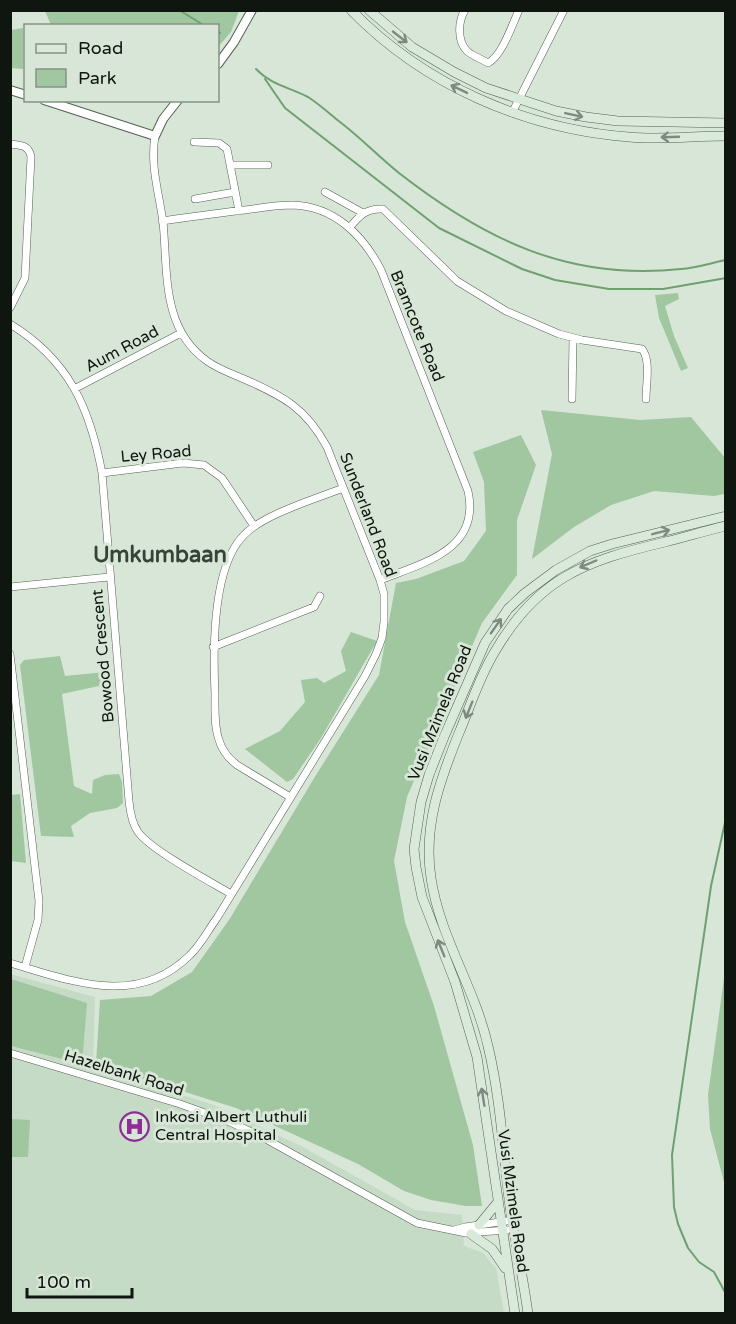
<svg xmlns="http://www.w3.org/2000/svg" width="736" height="1324" viewBox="0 0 736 1324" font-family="'Varela Round',sans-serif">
  <rect width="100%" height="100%" fill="#d7e6d7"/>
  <!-- built -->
  <path fill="#c6dbc6" d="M10,974L95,997L93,1067L214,1105L303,1147L415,1210L462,1215L464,1246L483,1253L496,1268L504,1313H11Z"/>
  <!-- green -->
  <path fill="#a0c7a0" d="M45,11H239L231,32L218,47V26L51,25Z
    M23,28V69L11,68V30Z
    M678,293L679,299L665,306L674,336L688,368L681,371L659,318L655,295Z
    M541,410L640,420L691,417L725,458V494L714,496L654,491L611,505L574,527L532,559L552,454Z
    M521,435L536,465L517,520V575L482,623L407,797L394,861L405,922L434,1006L473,1145L482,1206H466L431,1200L404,1191L358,1164L236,1108L96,1064L100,1000L151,996L192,972L229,920L316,775L379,675L396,583L416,579L464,561L486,531L484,482L473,452Z
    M351,632L377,641L321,738L293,779L287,782L245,749L280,731L305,702L301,680L317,678L324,683L346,671L341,651Z
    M60,656L65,676L105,672L109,677L108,684L62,694L74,786L92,794L93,780L105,775L119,774L122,782L123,803L117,808L90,813L71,826L74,837L41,836L20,665L24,660Z
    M20,794L26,863L11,861V795Z
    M725,971L726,1186H725L710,1129L708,1095Z
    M11,979L87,1003L82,1064L11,1046Z
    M11,1119L30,1120L28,1157H11Z"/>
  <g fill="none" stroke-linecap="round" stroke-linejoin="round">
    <!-- stream -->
    <path stroke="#6fa071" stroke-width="2" d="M179,10L205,26
      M218,31L220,33
      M256,69C271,85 289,87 308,97C319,104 330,114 340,122C361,138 379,157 399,173C485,240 569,281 681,269C696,268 711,263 726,260
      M265,79L285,108L439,228L522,269L555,280L609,289H663L726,278
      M726,818L711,886L672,1155L674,1207L678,1224L688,1248L699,1262L714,1272L726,1294"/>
    <defs>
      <path id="minor" d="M465,10C458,21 457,41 467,51C472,56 482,59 488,63C502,56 512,25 519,10
        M512,113L564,10
        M194,142L219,143L227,149L239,211
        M10,144C21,145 29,145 31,157L25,278L10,308
        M231,165H268
        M325,192L363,213
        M195,199L235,192
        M162,221C190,217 218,213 245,210C261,208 276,205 292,205C334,206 363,235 381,270L468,491C481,550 423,563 380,580
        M350,227C360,215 367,208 383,209L457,281L506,311L559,334L582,340L642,349C651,360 646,384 646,399
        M10,324C69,360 90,408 102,473L129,801C130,812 132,823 138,832C151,850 209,881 231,894
        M76,388L181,333
        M572,399L573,338
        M102,473L183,463L204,465L222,478L254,526
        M10,587L109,577
        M213,647L314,607L320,596
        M10,654L39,901L38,920L25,967
        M290,797L237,765C228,758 222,751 219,740C214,726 215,709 215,694C213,651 212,567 244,535C264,514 316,499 343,488
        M10,963C72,981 137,1008 190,955C201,945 208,930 217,918L365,676L376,654L382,638L384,622V594L380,580L327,447C306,408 283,396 244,379C232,374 218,369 207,361C161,328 168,272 163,222C159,193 150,166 155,136
        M10,1053L180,1104L230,1122L264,1138L417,1223L466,1233L507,1230
        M454,1230L465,1227L513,1220"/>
      <path id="tertiary" d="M218,64L234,42L252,10
        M10,90L26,95
        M44,100L155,136L163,119L178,100"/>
      <path id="secondary" d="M351,10C424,85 525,129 629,137C661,140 694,136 726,136
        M369,10L412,47L454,72L486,88L556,111L586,117L618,121L726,123
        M479,1225L498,1202
        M471,1234L492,1249L505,1268
        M515,1314L477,1057L455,982L422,897L416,867L414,849L421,802L429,775L444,737L485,643L508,609L525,593L556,570L590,551L612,544L726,516
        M528,1314C523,1275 514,1237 509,1199C503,1148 500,1096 488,1046C475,988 440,938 431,878C423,826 440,780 459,733C470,707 479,678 494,653C537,578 585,561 665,542C685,537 705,531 726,526"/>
    </defs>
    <!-- minor casing -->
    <use href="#minor" stroke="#546154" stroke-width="8"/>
    <!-- tertiary casing -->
    <use href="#tertiary" stroke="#546154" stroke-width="10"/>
    <!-- secondary casing -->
    <use href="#secondary" stroke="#546154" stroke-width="10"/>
    <!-- minor -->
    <use href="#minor" stroke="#fff" stroke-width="7"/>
    <!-- tertiary -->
    <use href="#tertiary" stroke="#fff" stroke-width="8"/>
    <!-- secondary -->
    <use href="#secondary" stroke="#d9e9da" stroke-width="9"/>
  </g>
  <!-- one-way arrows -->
  <defs><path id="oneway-shaft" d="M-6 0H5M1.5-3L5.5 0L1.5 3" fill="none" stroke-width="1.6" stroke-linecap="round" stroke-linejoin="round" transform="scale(1.5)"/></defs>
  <g stroke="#7e8a7f">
    <use href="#oneway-shaft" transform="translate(400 37) rotate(38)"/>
    <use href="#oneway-shaft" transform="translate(459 89) rotate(-154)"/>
    <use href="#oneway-shaft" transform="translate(574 115) rotate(12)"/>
    <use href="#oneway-shaft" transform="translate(670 137) rotate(178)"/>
    <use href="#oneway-shaft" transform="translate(661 532) rotate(-14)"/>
    <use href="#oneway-shaft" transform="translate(588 564) rotate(157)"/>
    <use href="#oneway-shaft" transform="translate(496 626) rotate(-55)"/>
    <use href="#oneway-shaft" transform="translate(469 710) rotate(112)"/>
    <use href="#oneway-shaft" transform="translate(441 948) rotate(-112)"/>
    <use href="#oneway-shaft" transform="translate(483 1097) rotate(-99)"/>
  </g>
  <!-- icons -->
  <defs>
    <symbol id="hospital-ring" viewBox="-11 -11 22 22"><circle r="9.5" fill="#d7e6d7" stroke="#8e2d95" stroke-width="1.5"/><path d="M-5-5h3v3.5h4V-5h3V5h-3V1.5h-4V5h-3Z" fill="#8e2d95"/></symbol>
  </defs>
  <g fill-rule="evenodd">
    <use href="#hospital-ring" x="118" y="1110" width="33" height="33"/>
  </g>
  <g text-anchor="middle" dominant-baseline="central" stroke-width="6" stroke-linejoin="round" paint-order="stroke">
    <!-- street labels -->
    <g font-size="16" fill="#0f150f" stroke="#d7e6d7">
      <text transform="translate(417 326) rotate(68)">Bramcote Road</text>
      <text transform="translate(122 349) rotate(-28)">Aum Road</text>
      <text transform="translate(156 454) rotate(-5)">Ley Road</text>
      <text transform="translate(368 515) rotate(69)">Sunderland Road</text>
      <text transform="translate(103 656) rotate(-95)">Bowood Crescent</text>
      <text transform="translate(440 713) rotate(-68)">Vusi Mzimela Road</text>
      <text transform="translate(124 1073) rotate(17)">Hazelbank Road</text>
      <text transform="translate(513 1201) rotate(82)">Vusi Mzimela Road</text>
    </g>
    <!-- poi labels -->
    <g font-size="16" fill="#0f150f" stroke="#d7e6d7" text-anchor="start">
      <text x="155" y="1117">Inkosi Albert Luthuli<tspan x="155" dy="18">Central Hospital</tspan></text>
    </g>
    <!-- district labels -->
    <g font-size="22" font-weight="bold" fill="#364337" stroke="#d7e6d7">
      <text x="160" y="555">Umkumbaan</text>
    </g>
  </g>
  <!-- border -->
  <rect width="736" height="1324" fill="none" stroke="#0f150f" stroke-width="24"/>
  <!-- legend -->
  <rect x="24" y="24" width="195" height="78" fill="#d7e6d7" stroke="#879287" stroke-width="1.5"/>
  <rect x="36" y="44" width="30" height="9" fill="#d9e9da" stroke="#879287" stroke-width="1.5"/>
  <text x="78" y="54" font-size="18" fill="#0f150f">Road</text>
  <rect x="36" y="69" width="30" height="18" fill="#a0c7a0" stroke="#879287" stroke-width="1.5"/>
  <text x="78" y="84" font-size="18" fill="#0f150f">Park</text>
  <!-- scale -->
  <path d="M27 1288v9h105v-9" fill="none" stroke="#0f150f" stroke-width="3"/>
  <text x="36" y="1288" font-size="18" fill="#0f150f" stroke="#d7e6d7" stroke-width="4.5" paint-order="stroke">100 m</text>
</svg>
